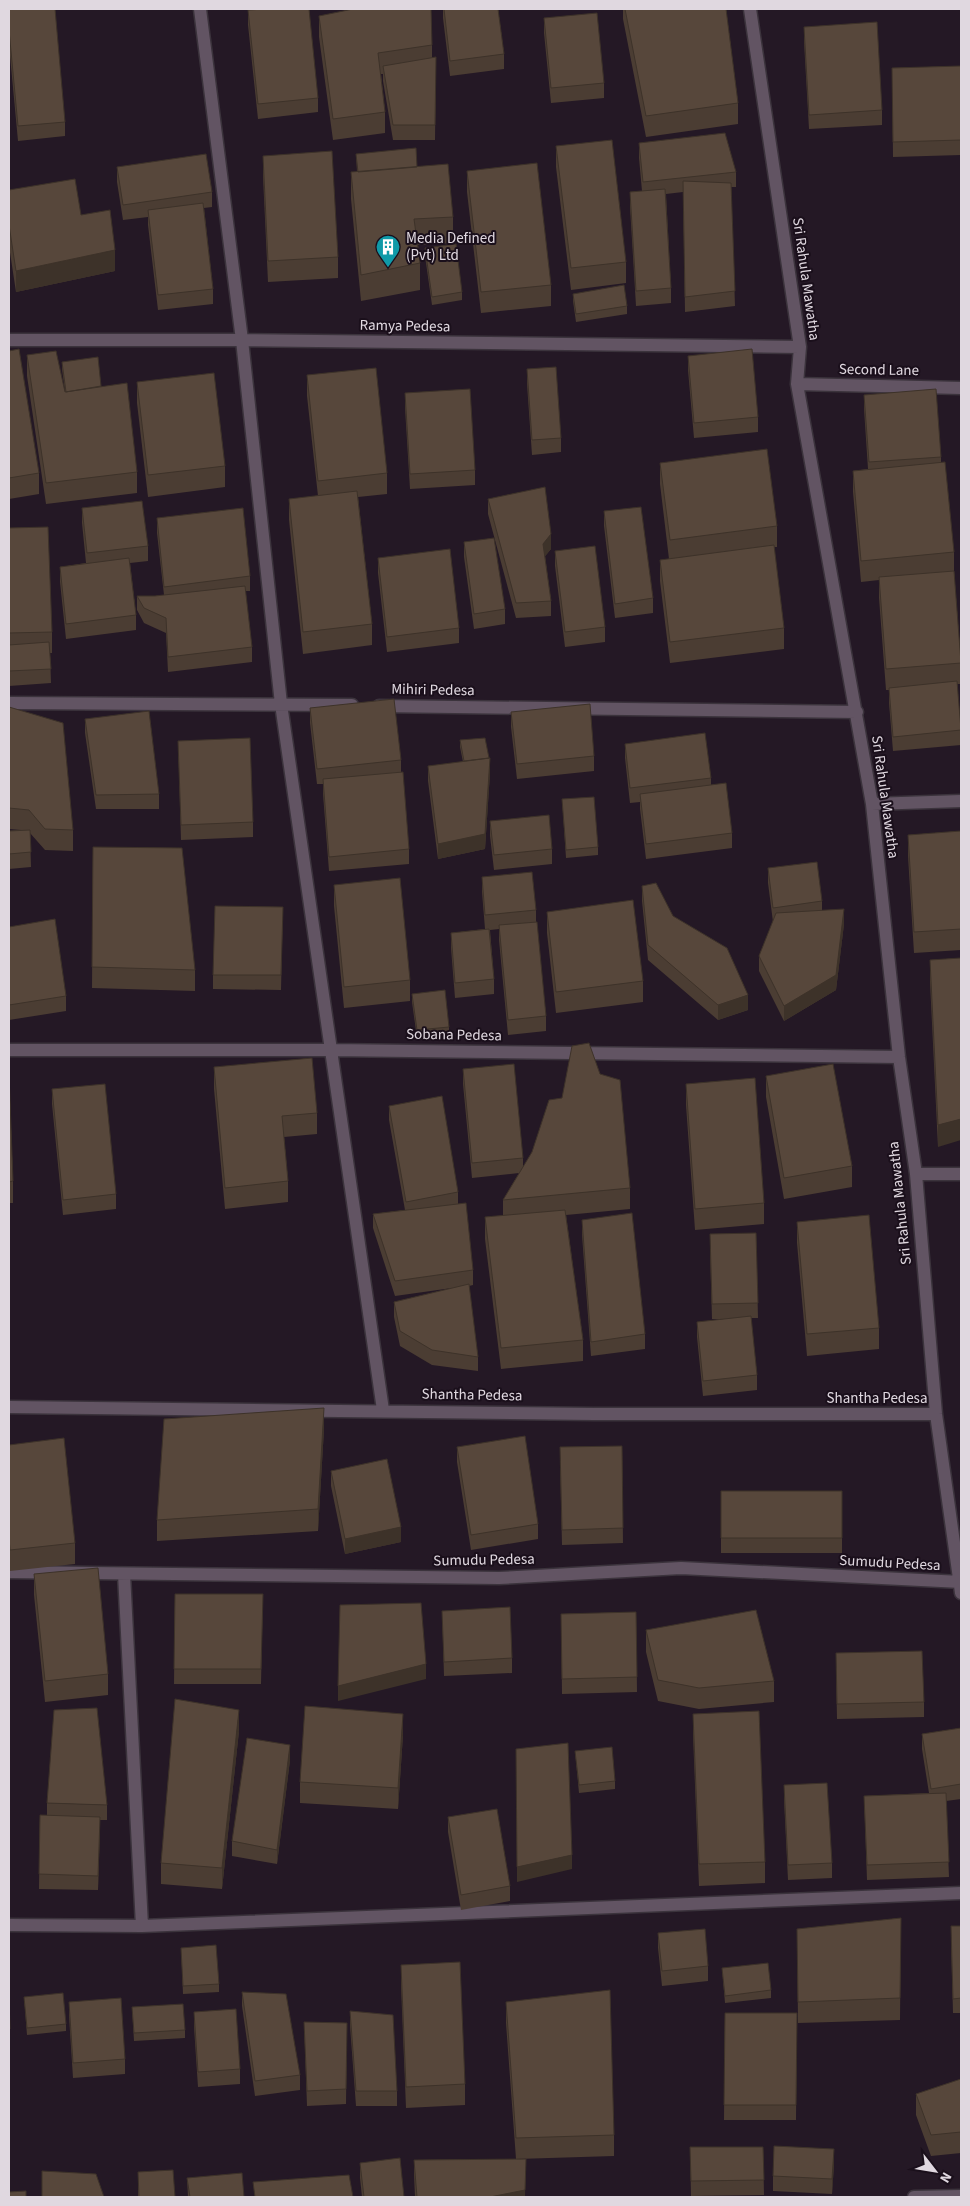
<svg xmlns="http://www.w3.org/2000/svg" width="970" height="2206" viewBox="0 0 970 2206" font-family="'Source Sans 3',sans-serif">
  <rect width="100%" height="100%" fill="#241825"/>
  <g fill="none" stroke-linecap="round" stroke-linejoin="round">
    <defs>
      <path id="minor" d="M200,9L242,340L281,704L383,1410
        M750,9L800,347L797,384L872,804L899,1057L916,1174L936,1414L961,1593
        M9,340H242L800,347
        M797,384L961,388
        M9,703L352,705
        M379,706L857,712
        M872,804L961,801
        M9,1050H331L899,1057
        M916,1174H961
        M9,1407L594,1414H936
        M9,1572L499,1578L681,1568L961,1582
        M124,1574L142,1926
        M9,1925L142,1926L961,1893
        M914,2197L961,2196"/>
    </defs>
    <!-- minor casing -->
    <use href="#minor" stroke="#3b333c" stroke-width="15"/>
    <!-- minor -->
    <use href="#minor" stroke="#625463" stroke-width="12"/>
  </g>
  <!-- wall -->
  <path fill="#4b3d33" d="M9,9L65,122V136L18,141L9,45Z
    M443,9H498L504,54V69L450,76L443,18Z
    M623,9H726L738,103V124L646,137L623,19Z
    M248,10L318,98V112L258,119L248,25Z
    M319,16L432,45V58L436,57L435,140H393L383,81V74H381L385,112V133L333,140L319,37Z
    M544,18L604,83V98L551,103L544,33Z
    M804,27L882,110V125L809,129L804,42Z
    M961,66V155L893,157L892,68Z
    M639,143L736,172V187H731L735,306L685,312L683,192L666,194L671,288V303L636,306L630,207V192L642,191L639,158Z
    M556,146L626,262V283L571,290L556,167Z
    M356,154L417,167L453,217V243L418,245L420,263V290L361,301L351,199V172H357Z
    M263,156L338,257V278L268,282L263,177Z
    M117,167L212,192V207L204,208L213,289V304L158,310L148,225V217L123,220L117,182Z
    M467,171L551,285V306L481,313L467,192Z
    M9,190L81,215L115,271L16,292L9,246Z
    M425,248L462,292V300L432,305L425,256Z
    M573,294L627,306V314L576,322L573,301Z
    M9,351L39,473V494L9,499Z
    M27,355L65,391L62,369V362L101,386L137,472V493L46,504L27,376Z
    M688,356L758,417V432L694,438L688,370Z
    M527,369L561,438V452L532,455L527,384Z
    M307,375L387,473V494L358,497L372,624V645L303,654L289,520V499L318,496L307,396Z
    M137,382L225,466V487L148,497L137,403Z
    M405,393L475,470V485L410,489L405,408Z
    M864,395L941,457V462L954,552V571L961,662V684H957L961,730V745L893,751L889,703V690H886L879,598V580L861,582L853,492V471L868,469L864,409Z
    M660,463L777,526V547H774L784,628V649L670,663L660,581V560L669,559L660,484Z
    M488,499L551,549L545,556L551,601V616L516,618L488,514Z
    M82,508L148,546V561L130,563L136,615V630L66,639L60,582V567L86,563L82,523Z
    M604,511L653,598V613L615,618L604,526Z
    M157,518L250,576V591H245L252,647V662L168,672L166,633L144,623L137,610V596H155L164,595L157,533Z
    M9,528L52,632V653H50L51,683L9,686Z
    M464,542L505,609V624L474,629L464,557Z
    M555,551L605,627V642L565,647L555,566Z
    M378,558L459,628V643L387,652L378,573Z
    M9,707L73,830V851L45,850L30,833L31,867L9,869V831L21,830L9,829Z
    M310,708L401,760V773L409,849V864L329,871L323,794V784H317L310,723Z
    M511,712L594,756V771L517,779L511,727Z
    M85,719L159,794V809H96L85,733Z
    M460,740L490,773L485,849L438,859L428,781V766L463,762L460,747Z
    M178,741L253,822V837L181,840Z
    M625,744L711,778V785L732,833V848L646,859L640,809V802L630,803L625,758Z
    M562,799L598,847V855L566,858Z
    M490,821L552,849V864L494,870L490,836Z
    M961,831V950L914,953L908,856V835Z
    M93,847L195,970V991L92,988Z
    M768,868L822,901V911L844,924L836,990L784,1021L759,971V956L773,922L768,883Z
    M482,877L536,910V922L546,1016V1031L508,1035L499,940V929L490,930L494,979V994L455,998L451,948V933L485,929L482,892Z
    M334,885L410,980V1001L344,1008L334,906Z
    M642,886L673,916L748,1010L718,1020L648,960L642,901Z
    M283,907L281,990L213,989V975Z
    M547,912L643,981V1002L556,1013L547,933Z
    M9,927L66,996V1011L9,1020Z
    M961,958L938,1147L930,982V960Z
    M412,994L449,1027V1035L417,1038L412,1002Z
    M214,1067L317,1113V1134L284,1137L288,1181V1202L225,1209L214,1089Z
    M463,1069L523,1158V1168L630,1188V1209L566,1215L583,1340V1361L501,1369L485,1239V1217L503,1216V1200L519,1173L472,1178L463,1084Z
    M9,1073L13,1181V1203H9Z
    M766,1076L852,1166V1187L784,1199L766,1097Z
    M686,1084L764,1203V1224L695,1230L686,1105Z
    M52,1089L116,1194V1209L63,1215L52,1104Z
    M389,1106L458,1192V1204L473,1270V1285L469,1286L478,1357V1371L432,1365L400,1346L394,1317V1302L452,1288L395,1296L373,1228V1214L405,1210L389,1120Z
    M582,1220L645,1334V1349L591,1356L582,1235Z
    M797,1222L879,1328V1349L807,1356L797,1243Z
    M756,1233L758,1318H751L757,1375V1390L703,1396L697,1337V1322L729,1319H712L710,1249Z
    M324,1429L318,1531L157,1541V1520Z
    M9,1445L75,1543V1564L10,1571L9,1559Z
    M622,1446L623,1543L562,1545L560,1461Z
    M457,1447L538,1524V1539L471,1550L457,1462Z
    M331,1471L401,1542L345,1554L331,1486Z
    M721,1491H842V1553H721Z
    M34,1574L108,1674V1695L45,1702L34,1595Z
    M175,1594H263L261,1684H174Z
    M442,1611L512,1658V1673L444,1676Z
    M636,1612L637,1692L562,1694L561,1614Z
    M646,1630L774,1681V1702L699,1709L658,1701L646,1652Z
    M836,1668L924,1702V1717L837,1719Z
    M693,1714L765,1862V1883L699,1886L693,1735Z
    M961,1728V1799L946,1801L949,1877L867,1880L864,1796L929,1793L922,1749V1734Z
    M239,1731L222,1889L161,1884V1863Z
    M403,1735L398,1809L300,1803V1782Z
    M575,1751L615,1781V1789L579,1793Z
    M290,1760L277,1864L232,1856V1841Z
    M784,1785L832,1863V1878L788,1880L784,1800Z
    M47,1803L107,1805V1820H100L98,1890L39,1889L40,1815L47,1816Z
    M448,1817L510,1886V1901L461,1910L448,1832Z
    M901,1918L900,2020L798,2023L797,1929Z
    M961,1926V2013H953L951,1941Z
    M658,1933L708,1966V1981L662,1986L658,1948Z
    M181,1948L219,1984V1992L183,1994Z
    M401,1965L465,2084V2105L406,2108L401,1986Z
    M722,1968L771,1990V1998L725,2003Z
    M242,1992L300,2075V2090L255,2096L242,2006Z
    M24,1997L66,2024V2031L27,2035Z
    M9,1999L10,2029V2044H9Z
    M69,2002L125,2059V2074L73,2078L69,2016Z
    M506,2002L614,2135V2156L517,2159L525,2197H415L414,2175V2160L516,2159L506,2023Z
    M132,2007L185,2030V2038L134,2041Z
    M350,2011L397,2091V2106H356L350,2026Z
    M194,2012L240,2069V2084L198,2087L194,2027Z
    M725,2013H797L796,2120H724Z
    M304,2022L347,2023L346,2104L307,2106Z
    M961,2079V2153L931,2156L916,2115V2094Z
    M690,2147H763L764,2195L691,2196Z
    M360,2163L404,2197H362L360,2178Z
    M834,2164L832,2194L773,2191V2176Z
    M138,2172L175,2197H138Z
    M187,2178L244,2197H188Z"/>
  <!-- shaded-wall -->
  <path fill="#3d3229" d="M115,250V271L16,292V271Z
    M551,534V549L543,559V544Z
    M490,758V773L485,849L438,859V844Z
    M844,909V924L836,990L784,1021V1006Z
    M748,995V1010L718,1020V1005Z
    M961,1119V1140L938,1147V1125Z
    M9,1322H10V1337H9Z
    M324,1408V1429L318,1531V1509Z
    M401,1527V1542L345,1554V1539Z
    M426,1664V1679L338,1701V1686Z
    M239,1710V1731L222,1889V1868Z
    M403,1714V1735L398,1809V1788Z
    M290,1745V1760L277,1864V1850Z
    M100,1817V1832L98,1890V1876Z
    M572,1855V1869L517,1882V1867Z
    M834,2149V2164L832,2194V2179Z
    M526,2159L525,2197H490Z"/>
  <!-- building -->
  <path fill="#57473b" stroke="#3d3229" d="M9,9H55L65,122L18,126L9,30Z
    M265,9H309L318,98L258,104L248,10Z
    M353,9H431L432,45L378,53L385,112L333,119L319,16Z
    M444,9H498L504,54L450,61Z
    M625,9H726L738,103L646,116Z
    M597,13L604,83L551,88L544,18Z
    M877,22L882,110L809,115L804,27Z
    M436,57L435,125H393L383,66Z
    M961,66V140L893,142L892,68Z
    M725,133L736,172L643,182L639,143Z
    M612,140L626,262L571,268L556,146Z
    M416,148L417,167L358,172L356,154Z
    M332,151L338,257L268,261L263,156Z
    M206,154L212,192L123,205L117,167Z
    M537,163L551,285L481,292L467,171Z
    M448,164L453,217L414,219L420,263L361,275L351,172Z
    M75,179L81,215L110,210L115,250L16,271L9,225V190Z
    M683,181L731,183L735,291L685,297Z
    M665,189L671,288L636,291L630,192Z
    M203,203L213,289L158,295L148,210Z
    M456,244L462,292L432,297L425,248Z
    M624,285L627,306L576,314L573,294Z
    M19,349L39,473L9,478V351Z
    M752,349L758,417L694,423L688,356Z
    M56,351L65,392L127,383L137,472L46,483L27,355Z
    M98,357L101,386L66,392L62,362Z
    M556,367L561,438L532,440L527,369Z
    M376,368L387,473L318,481L307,375Z
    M214,373L225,466L148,475L137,382Z
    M470,389L475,470L410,474L405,393Z
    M936,389L941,457L869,462L864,395Z
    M767,449L777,526L670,540L660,463Z
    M945,462L954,552L861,561L853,471Z
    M545,487L551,534L543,544L551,601L516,603L488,499Z
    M357,491L372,624L303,632L289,499Z
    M142,501L148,546L87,553L82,508Z
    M641,507L653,598L615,604L604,511Z
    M243,508L250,576L164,587L157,518Z
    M48,527L52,632L9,633V528Z
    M494,538L505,609L474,614L464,542Z
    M774,545L784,628L670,642L660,560Z
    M595,546L605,627L565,632L555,551Z
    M450,549L459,628L387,637L378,558Z
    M129,558L136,615L66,624L60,567Z
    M954,571L961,663L886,669L879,577Z
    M245,586L252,647L168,657L166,618L144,608L137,596H155Z
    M49,642L51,669L9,671V645Z
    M957,681L961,730L893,737L889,688Z
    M394,699L401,760L317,769L310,708Z
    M590,704L594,756L517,764L511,712Z
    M9,707L63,723L73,830L45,829L29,810L9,808Z
    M149,711L159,794L96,795L85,719Z
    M705,733L711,778L630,788L625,744Z
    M250,738L253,822L181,825L178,741Z
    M485,738L489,758L464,761L460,740Z
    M490,758L485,834L438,844L428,766Z
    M403,772L409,849L329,857L323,779Z
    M726,783L732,833L646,844L640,794Z
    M594,797L598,847L566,850L562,799Z
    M549,815L552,849L494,855L490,821Z
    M30,830L31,852L9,854V831Z
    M961,831V929L914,932L908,835Z
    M93,847L182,848L195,970L92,967Z
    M817,862L822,901L773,908L768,868Z
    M532,872L536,910L485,915L482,877Z
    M400,878L410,980L344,987L334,885Z
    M656,883L673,916L727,948L748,995L718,1005L648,945L642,886Z
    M633,900L643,981L556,992L547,912Z
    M215,906L283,907L281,975H213Z
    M844,909L836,975L784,1006L759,956L776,913Z
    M55,919L66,996L9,1005V927Z
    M537,922L546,1016L508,1020L499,925Z
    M489,929L494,979L455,983L451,933Z
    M961,958V1119L938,1125L930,960Z
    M445,990L449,1027L417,1030L412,994Z
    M589,1043L600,1074L620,1080L630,1188L503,1200L532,1152L549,1100L562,1098L572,1046Z
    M312,1058L317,1113L282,1116L288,1181L225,1188L214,1067Z
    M514,1064L523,1158L472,1163L463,1069Z
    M833,1064L852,1166L784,1178L766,1076Z
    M9,1073L13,1181L9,1182Z
    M755,1078L764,1203L695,1209L686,1084Z
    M105,1084L116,1194L63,1200L52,1089Z
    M442,1096L458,1192L406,1202L389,1106Z
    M466,1203L473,1270L395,1281L373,1214Z
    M565,1210L583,1340L501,1348L485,1217Z
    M632,1213L645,1334L591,1342L582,1220Z
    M869,1215L879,1328L807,1334L797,1222Z
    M756,1233L758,1303L712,1304L710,1234Z
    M469,1284L478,1357L432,1350L400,1331L394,1302Z
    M751,1316L757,1375L703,1381L697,1322Z
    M324,1408L318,1509L157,1520L164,1419Z
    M525,1436L538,1524L471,1535L457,1447Z
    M64,1438L75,1543L10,1550L9,1538V1445Z
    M622,1446L623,1528L562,1530L560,1447Z
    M387,1459L401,1527L345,1539L331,1471Z
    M721,1491H842V1538H721Z
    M98,1568L108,1674L45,1681L34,1574Z
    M175,1594H263L261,1669H174Z
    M421,1603L426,1664L338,1686L340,1605Z
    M510,1607L512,1658L444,1662L442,1611Z
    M756,1610L774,1681L699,1688L658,1680L646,1630Z
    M636,1612L637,1677L562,1679L561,1614Z
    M922,1651L924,1702L837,1704L836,1653Z
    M175,1699L239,1710L222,1868L161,1863Z
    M305,1706L403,1714L398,1788L300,1782Z
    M97,1708L107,1805L47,1803L54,1710Z
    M759,1711L765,1862L699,1864L693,1714Z
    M961,1728V1784L931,1789L922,1734Z
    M247,1738L290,1745L277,1850L232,1841Z
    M568,1743L572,1855L517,1867L516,1749Z
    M612,1747L615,1781L579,1785L575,1751Z
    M827,1783L832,1863L788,1865L784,1785Z
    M946,1793L949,1862L867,1865L864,1796Z
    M497,1809L510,1886L461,1895L448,1817Z
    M40,1815L100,1817L98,1876L39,1874Z
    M901,1918L900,1998L798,2002L797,1929Z
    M951,1926H961V1998L953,1999Z
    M705,1929L708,1966L662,1971L658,1933Z
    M216,1945L219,1984L183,1986L181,1948Z
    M460,1962L465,2084L406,2087L401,1965Z
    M768,1963L771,1990L725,1996L722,1968Z
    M610,1990L614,2135L516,2138L506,2002Z
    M242,1992L286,1994L300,2075L255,2081Z
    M63,1993L66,2024L27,2028L24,1997Z
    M121,1998L125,2059L73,2063L69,2002Z
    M9,1999L10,2029H9Z
    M183,2004L185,2030L134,2033L132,2007Z
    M236,2009L240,2069L198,2072L194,2012Z
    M350,2011L393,2015L397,2091H356Z
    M725,2013H797L796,2105H724Z
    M304,2022L347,2023L346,2089L307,2091Z
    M961,2079V2132L931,2135L916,2094Z
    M774,2146L834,2149L832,2179L773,2176Z
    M690,2147H763L764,2180L691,2181Z
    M400,2158L404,2197H364L360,2163Z
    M526,2159L525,2190L490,2197H417L414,2160Z
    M173,2170L175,2197H139L138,2172Z
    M42,2171L96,2174L104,2197H42Z
    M242,2173L244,2197H190L187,2178Z
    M349,2175L353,2197H255L253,2182Z
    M26,2191V2197H9V2192Z"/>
  <!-- icons -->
  <defs>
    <symbol id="building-pin" viewBox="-11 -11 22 30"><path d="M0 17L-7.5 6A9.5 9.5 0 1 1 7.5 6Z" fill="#0f9aa8" stroke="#1a0f1b"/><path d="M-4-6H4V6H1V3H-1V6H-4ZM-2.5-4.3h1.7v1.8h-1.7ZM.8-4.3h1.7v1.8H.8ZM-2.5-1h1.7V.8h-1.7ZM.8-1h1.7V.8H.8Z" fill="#fff"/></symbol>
  </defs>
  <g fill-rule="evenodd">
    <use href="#building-pin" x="374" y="233" width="28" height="38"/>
  </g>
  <g text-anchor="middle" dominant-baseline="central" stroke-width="4" stroke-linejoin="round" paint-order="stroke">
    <!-- poi labels -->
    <g font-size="15" fill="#e0d8e0" stroke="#1a0f1b" text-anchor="start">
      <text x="406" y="238">Media Defined<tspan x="406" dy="17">(Pvt) Ltd</tspan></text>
    </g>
    <!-- street labels -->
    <g font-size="15" fill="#e0d8e0" stroke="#1a0f1b">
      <text transform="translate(806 279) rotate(82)">Sri Rahula Mawatha</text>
      <text transform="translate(405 326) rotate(1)">Ramya Pedesa</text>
      <text transform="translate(879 370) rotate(1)">Second Lane</text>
      <text transform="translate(433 690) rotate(1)">Mihiri Pedesa</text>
      <text transform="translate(885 797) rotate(82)">Sri Rahula Mawatha</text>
      <text transform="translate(454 1035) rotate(1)">Sobana Pedesa</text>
      <text transform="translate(900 1203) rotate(-96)">Sri Rahula Mawatha</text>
      <text transform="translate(472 1395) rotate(1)">Shantha Pedesa</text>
      <text x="877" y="1398">Shantha Pedesa</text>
      <text transform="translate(484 1560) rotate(-1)">Sumudu Pedesa</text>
      <text transform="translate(890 1563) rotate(3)">Sumudu Pedesa</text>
    </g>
  </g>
  <!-- border -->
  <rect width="970" height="2206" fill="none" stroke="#e0d8e0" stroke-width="20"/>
  <!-- north arrow -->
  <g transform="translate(935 2171) rotate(121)" stroke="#1a0f1b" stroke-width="4" paint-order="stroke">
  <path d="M0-4L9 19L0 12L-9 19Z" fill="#e0d8e0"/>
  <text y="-8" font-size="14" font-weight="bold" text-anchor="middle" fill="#e0d8e0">N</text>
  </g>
</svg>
